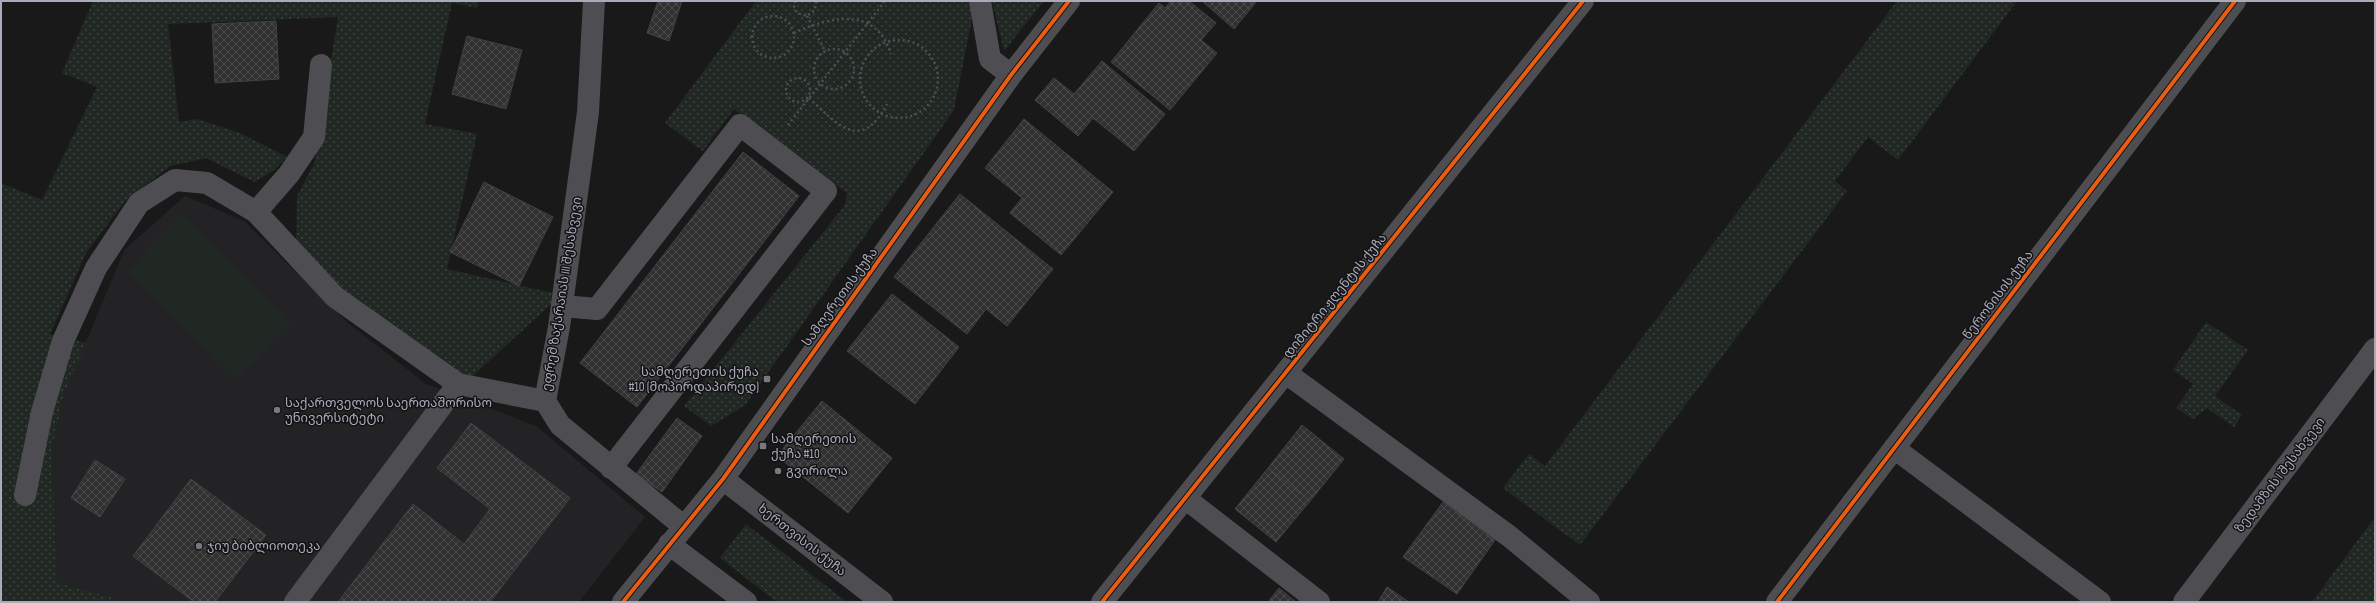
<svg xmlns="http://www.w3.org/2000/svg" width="2376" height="603" viewBox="0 0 2376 603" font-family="'Sofia Sans Condensed','Noto Sans Georgian',sans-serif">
  <defs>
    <pattern id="green-dots" width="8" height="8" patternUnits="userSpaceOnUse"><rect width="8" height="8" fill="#212823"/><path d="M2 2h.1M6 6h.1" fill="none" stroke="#3f4441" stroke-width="1.8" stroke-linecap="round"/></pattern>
    <pattern id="building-cross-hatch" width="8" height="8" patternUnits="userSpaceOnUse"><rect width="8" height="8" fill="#313131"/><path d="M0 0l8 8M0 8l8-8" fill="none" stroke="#4c4c4d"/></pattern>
  </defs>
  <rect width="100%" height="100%" fill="#191919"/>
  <!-- built -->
  <path fill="#232325" d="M185,196L244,221L347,322L426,384L536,426L645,517L579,602H127L57,582L52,449L64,394L125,249Z"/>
  <!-- green -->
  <path fill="url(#green-dots)" d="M93,1H479L477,8L452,3L425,124L477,134L447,269L553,293L552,303L473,376L434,368L351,300L296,243L297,196L314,164L338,17L168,24L179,122L197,119L240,133L287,157L273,171L255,182L206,158L170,166L125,201L86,253L50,334L86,343L64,394L52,449L57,582L127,602H1V183L42,200L97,87L62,73Z
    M756,1H969L973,13L954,110L745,405L711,426L684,406L845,205L847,193L734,109L703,151L665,123Z
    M992,1H1044L1004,51Z
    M1897,1H2017L1898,160L1868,137L1835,181L1847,191L1580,545L1503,488L1529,454L1545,466Z
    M2206,322L2248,350L2215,396L2242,415L2234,427L2207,408L2193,419L2176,408L2193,384L2173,370Z
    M2375,517V602H2312Z
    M746,524L847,602H777L720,558Z"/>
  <!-- pitch -->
  <path fill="#212823" d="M181,214L292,321L237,378L126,272Z"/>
  <!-- building -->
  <path fill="url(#building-cross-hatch)" stroke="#424145" d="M658,1H682L669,41L647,33Z
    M1171,1H1189L1216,23L1201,40L1217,53L1170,110L1111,62L1159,3L1165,8Z
    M1202,1H1257L1234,29Z
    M276,21L279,79L215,83L212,24Z
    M467,36L522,50L506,109L452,94Z
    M1102,61L1165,114L1134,151L1093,118L1078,136L1035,100L1054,78L1074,94Z
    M1024,119L1113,192L1061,255L1010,213L1022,198L985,168Z
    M743,152L799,196L637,407L580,363Z
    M484,182L553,217L519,286L450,252Z
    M960,194L1053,269L1007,326L986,309L967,334L894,277Z
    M892,294L959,347L915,404L847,351Z
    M822,401L892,458L848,513L777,456Z
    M677,418L702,436L662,492L636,474Z
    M471,423L570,498L490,602H338L413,504L464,544L490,509L437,468Z
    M1302,425L1344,459L1310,501L1268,468Z
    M95,460L125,479L100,517L71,498Z
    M1268,468L1310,501L1276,542L1235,509Z
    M191,479L266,535L215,602H194L133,556Z
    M1443,502L1495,540L1457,594L1403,557Z
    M1387,587L1409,602H1378Z
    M1279,588L1296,602H1268Z"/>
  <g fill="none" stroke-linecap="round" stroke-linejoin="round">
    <!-- path -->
    <path stroke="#4f4f53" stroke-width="2.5" stroke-dasharray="2 3" stroke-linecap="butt" d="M796,1L794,6L797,13L807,16L815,10L816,1
      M752 37a21 21 0 1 1 42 0a21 21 0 1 1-42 0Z
      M807,16L825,51
      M794,33C831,16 876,6 891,54
      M860 79a39 39 0 1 1 78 0a39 39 0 1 1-78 0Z
      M814 69a20 20 0 1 1 40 0a20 20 0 1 1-40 0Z
      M786 90a12 12 0 1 1 24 0a12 12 0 1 1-24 0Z
      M809,98C838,125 861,153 887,104
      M788,125L885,1"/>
    <!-- minor -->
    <path stroke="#4d4d52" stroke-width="22" d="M594,1L588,112L559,327L545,401L560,425L683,526
      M980,1L990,59L1011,75
      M256,212L289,174L314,137L321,65
      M562,306L597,309L740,125L826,191L611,468
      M1286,373L1509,536L1589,602
      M1894,448L2100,602
      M723,479L882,602
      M25,495L42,412L63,341L96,268L139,203L175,180L207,183L256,212L335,297L458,384L545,401
      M1185,498L1319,602
      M669,544L746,602
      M295,602L458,384
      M623,602L723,479L1011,75L1069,1
      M1102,602L1583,1
      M1777,602L2235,1
      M2184,602L2375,349"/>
    <defs>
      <path id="cycleway" d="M623,602L723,479L1011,75L1069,1
        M1102,602L1583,1
        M1777,602L2235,1"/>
    </defs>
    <!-- cycleway casing -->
    <use href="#cycleway" stroke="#131315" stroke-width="6"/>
    <!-- cycleway -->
    <use href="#cycleway" stroke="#e95d12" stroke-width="4"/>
  </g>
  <!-- markers -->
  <g fill="#777881" stroke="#131315" stroke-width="1.5">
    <rect x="763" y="375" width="8" height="8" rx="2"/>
    <circle cx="277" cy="410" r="4"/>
    <rect x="759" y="442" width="8" height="8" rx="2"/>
    <circle cx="778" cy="471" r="4"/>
    <circle cx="199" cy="546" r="4"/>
  </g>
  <g text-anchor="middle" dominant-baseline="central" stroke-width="3" stroke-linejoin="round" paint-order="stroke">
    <!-- street labels -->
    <g font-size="13" fill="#aaabb9" stroke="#131315">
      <text transform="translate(562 294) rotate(-81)">ეფრემ ზაქარაიას III შესახვევი</text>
      <text transform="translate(1998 295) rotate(-53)">წერონისის ქუჩა</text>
      <text transform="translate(1335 296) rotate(-51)">დიმიტრი ჟღენტის ქუჩა</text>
      <text transform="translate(840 297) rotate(-54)">სამღერეთის ქუჩა</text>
      <text transform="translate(2280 475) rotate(-53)">ზედამზის I შესახვევი</text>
      <text transform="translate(802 540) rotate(38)">ხერთვისის ქუჩა</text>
    </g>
    <!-- poi labels -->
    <g font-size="13" fill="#aaabb9" stroke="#131315" text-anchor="start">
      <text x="759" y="372" text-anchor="end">სამღერეთის ქუჩა<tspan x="759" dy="15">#10 (მოპირდაპირედ)</tspan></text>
      <text x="285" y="403">საქართველოს საერთაშორისო<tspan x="285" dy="15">უნივერსიტეტი</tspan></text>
      <text x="771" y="439">სამღერეთის<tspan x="771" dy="15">ქუჩა #10</tspan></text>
      <text x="786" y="471">გვირილა</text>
      <text x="207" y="546">ჯიუ ბიბლიოთეკა</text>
    </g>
  </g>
  <!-- border -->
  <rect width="2376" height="603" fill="none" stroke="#aaabb9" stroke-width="4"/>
</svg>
